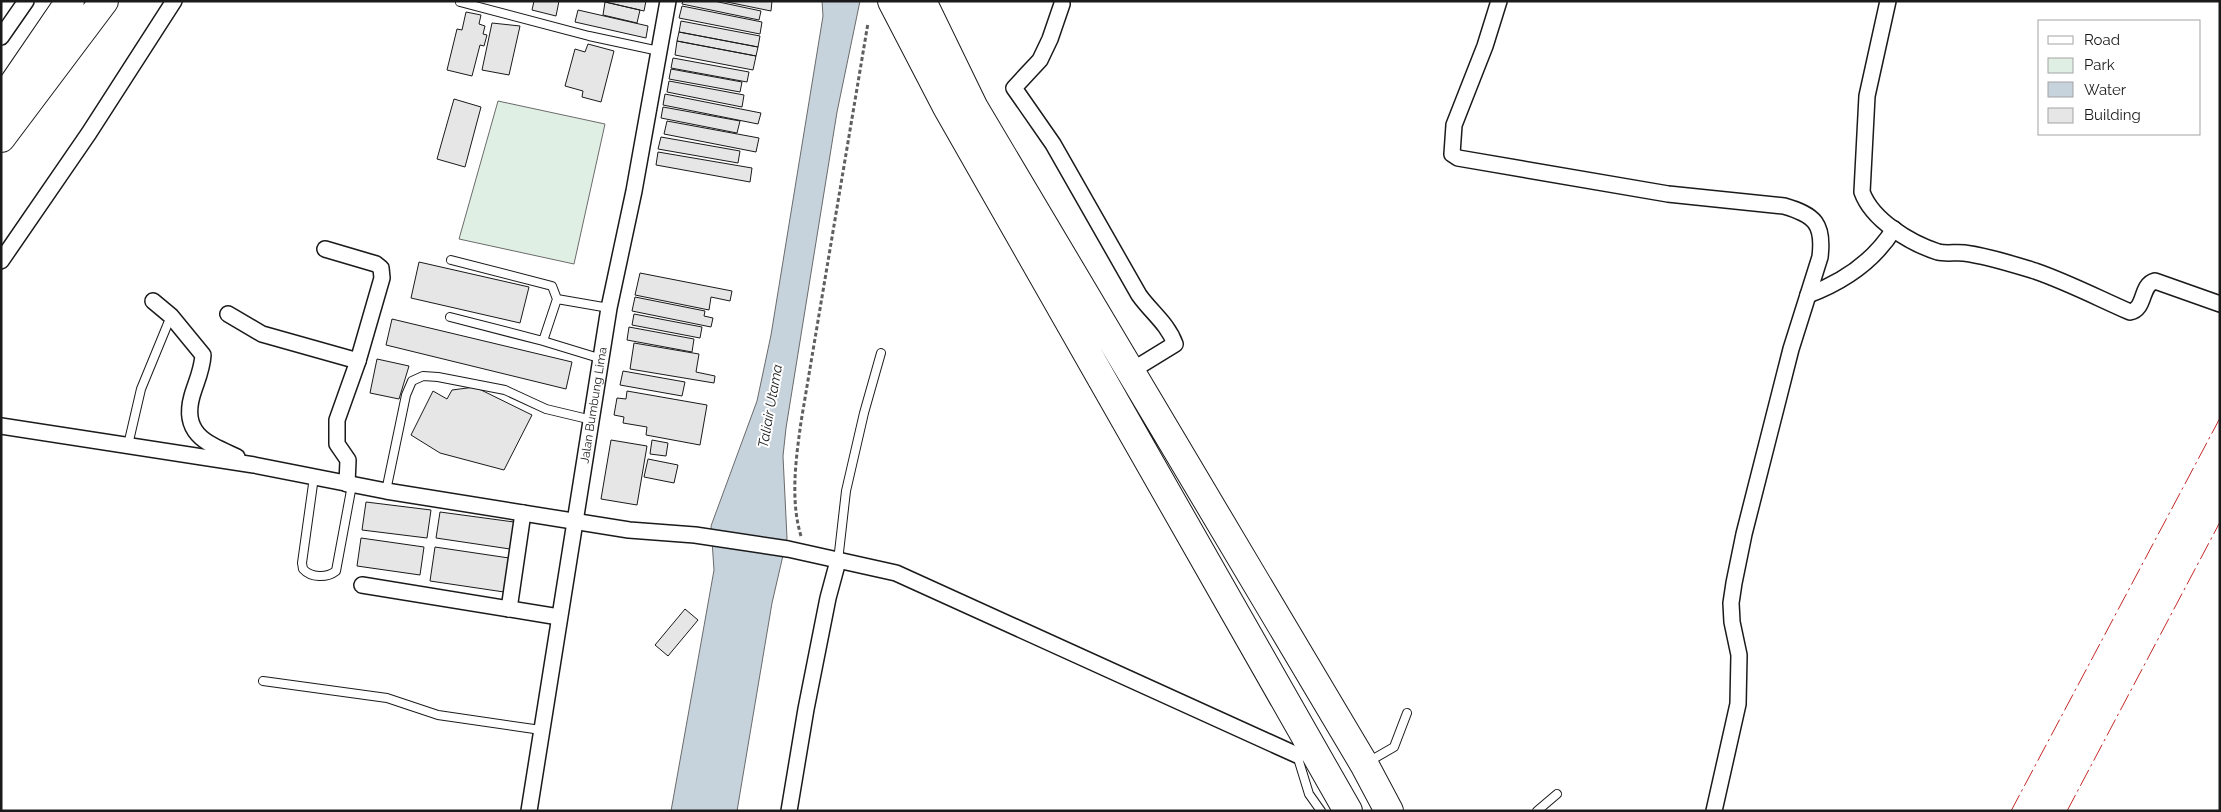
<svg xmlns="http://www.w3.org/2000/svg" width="2221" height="812" viewBox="0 0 2221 812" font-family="Raleway,sans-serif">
  <rect width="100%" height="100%" fill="#fff"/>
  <!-- green -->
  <path fill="#e0efe3" stroke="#6a6a6a" d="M498,101L605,124L574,264L459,239Z"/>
  <!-- water -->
  <path fill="#c6d2dc" stroke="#6a6a6a" d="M822,1H860L837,112L786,428L783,456L787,538L772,603L737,811H671L714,570L711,526L757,401L771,335L823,16Z"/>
  <!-- building -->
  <path fill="#e6e6e6" stroke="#1a1a1a" d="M534,1H559L556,16L532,10Z
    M601,1H646L644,11Z
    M683,1H714L761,11L759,20L682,4Z
    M722,1H772L771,11Z
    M605,2L640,10L637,23L603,15Z
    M682,6L762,22L760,34L679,18Z
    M578,10L648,26L646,38L575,22Z
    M466,12L481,15L479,24L485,26L483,34L487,35L484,46L480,45L472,76L447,70L457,29L462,30Z
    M681,21L760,36L758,47L679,32Z
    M492,23L520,26L509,75L482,70Z
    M679,32L758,47L756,56L677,41Z
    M677,41L756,56L753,70L675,55Z
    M588,44L614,51L601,102L582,97L583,91L565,86L575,49L585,52Z
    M673,58L749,72L747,82L671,68Z
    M671,69L742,82L740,92L669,79Z
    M669,81L744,95L742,107L667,92Z
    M665,94L761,113L758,124L663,105Z
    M454,99L481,107L465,167L437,159Z
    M663,107L740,121L737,133L661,118Z
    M667,121L759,138L756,152L664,134Z
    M661,137L740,151L738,163L658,149Z
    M658,152L752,168L750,182L656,165Z
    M419,262L529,287L520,323L411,298Z
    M640,273L732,291L730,301L711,297L709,310L635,295Z
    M635,297L705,311L704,316L713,318L711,327L632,311Z
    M634,314L702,327L700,338L632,325Z
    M392,319L572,362L566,389L386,345Z
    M629,327L694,339L692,352L627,340Z
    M634,343L699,354L696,372L715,376L714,383L630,369Z
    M377,359L409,366L399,399L370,393Z
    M623,371L685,382L682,396L620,385Z
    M475,387L532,415L504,470L440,453L411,435L433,391L447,399L452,390Z
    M627,391L707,405L700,445L646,435L647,427L623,423L624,417L614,415L617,398L626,399Z
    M611,440L647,446L637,505L601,499Z
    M652,440L668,443L666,456L650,454Z
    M648,459L678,465L674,483L644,477Z
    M366,502L431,510L427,538L362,530Z
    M440,512L514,522L510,549L436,538Z
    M361,538L424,547L420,575L357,566Z
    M435,547L509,558L504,592L430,581Z
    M685,609L698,620L668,656L655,645Z"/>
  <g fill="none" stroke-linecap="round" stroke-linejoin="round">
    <defs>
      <path id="lane" d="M460,2L589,36L659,51
        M451,260L552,286L557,299
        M450,317L543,341
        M602,359L543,341L557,299L609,308
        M128,445L141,389L171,316
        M314,477L302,563L303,569C311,578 327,578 336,571L352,485
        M386,491L406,395L412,381L423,376L438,377L505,390L546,409L592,420
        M838,561L846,491L864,413L881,353
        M263,681L387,698L438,715L541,730
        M1297,755L1309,794L1321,811
        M1368,762L1394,747L1407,713
        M1537,811L1557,794"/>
      <g id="street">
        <path d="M1499,1L1485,46L1454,125L1452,154L1458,158L1668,194L1784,206C1815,215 1824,224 1820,257L1791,349L1744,534L1734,583L1731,603L1732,622L1739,655L1738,704L1714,811"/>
        <path d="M1888,1L1867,96L1862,192C1872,220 1910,243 1938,252C1946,254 1956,252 1964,253C1988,256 2012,264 2035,271C2067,282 2098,298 2130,312C2146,309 2140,285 2155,281L2220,304"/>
        <path d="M1062,4L1050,39L1040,60L1014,88L1053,144L1139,295C1151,312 1168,324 1175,344L1131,371"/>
        <path d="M1,37L26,1"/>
        <path d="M325,249L376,264L381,268L382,278L358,361L337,420V444L348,460L347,484"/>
        <path d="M1,261L89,133L174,1"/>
        <path d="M1808,295C1843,282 1874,261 1894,229"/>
        <path d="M153,301L171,316L203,355C202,371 196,382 192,396C181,435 209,444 237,457"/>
        <path d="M228,314L262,334L358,361"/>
        <path d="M1,426L254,465L386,491L629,530L695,535L788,549L896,573L1297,755L1311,747"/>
        <path d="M362,585L559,617"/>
        <path d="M509,609L523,513"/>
        <path id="s1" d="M529,811L609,308L634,191L668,1"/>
        <path d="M789,811L806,709L828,598L838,561"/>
      </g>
      <path id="highway" d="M892,1L947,107L1348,811
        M922,1L974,108L1364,764L1389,811
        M1,102L70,1
        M1,138L104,1"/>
    </defs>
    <!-- lane casing -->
    <use href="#lane" stroke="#1a1a1a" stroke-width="10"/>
    <!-- street casing -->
    <use href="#street" stroke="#1a1a1a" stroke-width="18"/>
    <!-- highway casing -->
    <use href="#highway" stroke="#1a1a1a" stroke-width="30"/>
    <!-- path -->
    <path stroke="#5f5f5f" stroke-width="3" stroke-dasharray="4 2.5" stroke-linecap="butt" d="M801,536C790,500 796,458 801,422L868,23"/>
    <!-- lane -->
    <use href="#lane" stroke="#fff" stroke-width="8"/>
    <!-- street -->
    <use href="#street" stroke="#fff" stroke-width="15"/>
    <!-- highway -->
    <use href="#highway" stroke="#fff" stroke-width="28"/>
    <!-- power -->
    <path stroke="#c62828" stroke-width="1" stroke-dasharray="18 4 2.5 4" stroke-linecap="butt" d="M2011,811L2220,418
      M2067,811L2220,522"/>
  </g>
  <g text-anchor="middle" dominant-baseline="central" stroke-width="4" stroke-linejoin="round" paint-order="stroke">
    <!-- street labels -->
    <g font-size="12" fill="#1a1a1a" stroke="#fff">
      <text stroke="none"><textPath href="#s1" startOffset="411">Jalan Bumbung Lima</textPath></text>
    </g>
    <!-- water labels -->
    <g font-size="14" font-style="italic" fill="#1a1a1a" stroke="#fff">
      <text transform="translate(770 406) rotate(-80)">Taliair Utama</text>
    </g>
  </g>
  <!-- border -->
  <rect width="2221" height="812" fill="none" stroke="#1a1a1a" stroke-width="5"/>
  <!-- legend -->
  <rect x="2038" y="20" width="162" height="115" fill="#ffffff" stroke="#a3a3a3"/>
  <rect x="2048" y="36" width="25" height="8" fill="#ffffff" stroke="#a3a3a3"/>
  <text x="2084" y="45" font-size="15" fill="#1a1a1a">Road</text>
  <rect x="2048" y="58" width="25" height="15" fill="#e0efe3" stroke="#a3a3a3"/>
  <text x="2084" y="70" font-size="15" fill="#1a1a1a">Park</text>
  <rect x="2048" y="82" width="25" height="15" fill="#c6d2dc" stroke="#a3a3a3"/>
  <text x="2084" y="95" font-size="15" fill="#1a1a1a">Water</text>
  <rect x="2048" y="108" width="25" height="15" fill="#e6e6e6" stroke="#a3a3a3"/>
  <text x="2084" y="120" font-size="15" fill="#1a1a1a">Building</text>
</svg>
